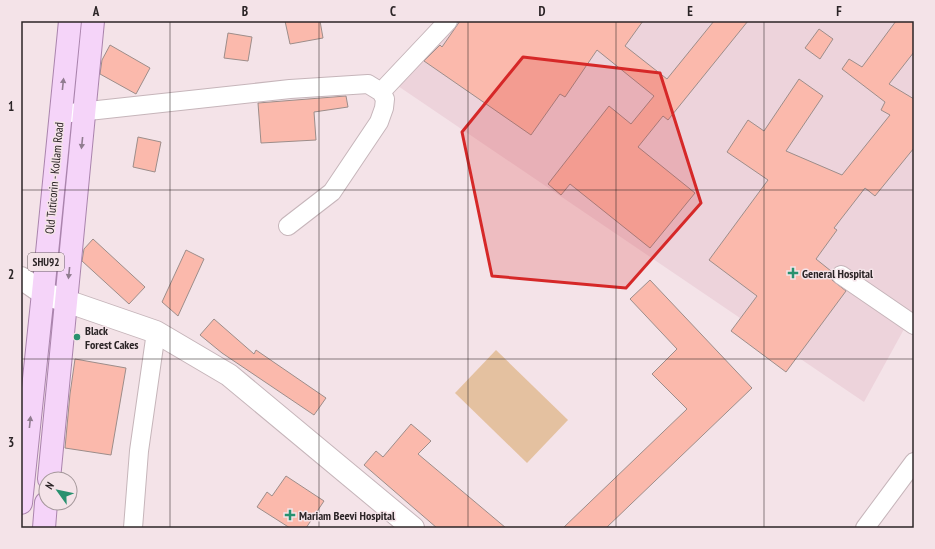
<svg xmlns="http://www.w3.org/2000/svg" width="935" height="549" viewBox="0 0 935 549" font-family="'PT Sans Narrow',sans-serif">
  <rect width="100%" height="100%" fill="#f4e3e8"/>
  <!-- built -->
  <path fill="#edd3db" d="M445,21H914V311L864,402L398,86Z"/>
  <!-- green -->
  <path fill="#e4c1a0" d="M496,350L568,420L527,463L455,393Z"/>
  <!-- building -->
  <path fill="#fbb9ac" stroke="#9d8d8a" d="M285,21H320L323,38L290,44Z
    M460,21H643L625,46L667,79L714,21H748L668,120L663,116L638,147L695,193L650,248L570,184L561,195L548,184L609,106L631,124L654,96L597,50L565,97L560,94L531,135L424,61L440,45L442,47Z
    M896,21H914V52L889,84L914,99V148L875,196L865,188L834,228L837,230L816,259L831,271V275L832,280L846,291L786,372L731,331L757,296L709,260L768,180L727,152L748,120L764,131L799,79L823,96L786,151L842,175L890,115L881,110L885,102L842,69L849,59L862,67Z
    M819,29L833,39L820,59L805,48Z
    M228,33L252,37L248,61L224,58Z
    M110,45L150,68L136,94L100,74L102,60Z
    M346,96L348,107L314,112L316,140L261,143L258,103Z
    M138,137L161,142L155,172L133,167Z
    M93,239L145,287L129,304L82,261L84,249Z
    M186,250L204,259L178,316L162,302Z
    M650,280L752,388L606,528H563L687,409L652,374L677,349L630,299Z
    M214,319L254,354L256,350L326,398L314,415L222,353L200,335Z
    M75,359L126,368L111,455L65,448L70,394Z
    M411,424L431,441L418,454L506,528H437L364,465L376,451L383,457Z
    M286,476L324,501L306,528H290L257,507L267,492L272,496Z"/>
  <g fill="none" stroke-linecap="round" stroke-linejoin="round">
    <defs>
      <path id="street" d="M381,92L448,21
        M61,114L290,89L368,84L381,92L385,99L384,108L379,122L332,192L288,226
        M841,275L914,325
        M133,528L139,451L156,332
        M865,528L914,462"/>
      <path id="secondary" d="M21,278L43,293L156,332L229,375L413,528"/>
      <path id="primary" d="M49,479L93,21
        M21,503L43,293L70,21
        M44,528L46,503"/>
    </defs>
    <!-- street casing -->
    <use href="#street" stroke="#c6b5ba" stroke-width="20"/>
    <!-- secondary casing -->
    <use href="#secondary" stroke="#c6b5ba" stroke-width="24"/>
    <!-- primary casing -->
    <use href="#primary" stroke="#aa84ad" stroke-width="24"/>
    <!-- street -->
    <use href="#street" stroke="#fff" stroke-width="18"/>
    <!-- secondary -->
    <use href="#secondary" stroke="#fff" stroke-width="22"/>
    <!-- primary -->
    <use href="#primary" stroke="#f5d4f9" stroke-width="22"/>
  </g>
  <!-- one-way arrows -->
  <defs><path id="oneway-solid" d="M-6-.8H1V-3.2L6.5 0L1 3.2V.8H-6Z"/></defs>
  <g fill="#907c90">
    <use href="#oneway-solid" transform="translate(63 84) rotate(-84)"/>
    <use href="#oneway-solid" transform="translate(82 143) rotate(96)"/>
    <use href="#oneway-solid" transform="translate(69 273) rotate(96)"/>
    <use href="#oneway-solid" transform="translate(30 422) rotate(-84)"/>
  </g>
  <!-- marked area -->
  <path fill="#d62828" fill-opacity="0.2" stroke="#d62828" stroke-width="3" stroke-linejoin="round" d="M523,57L660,73L701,203L626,288L492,276L462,132Z"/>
  <!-- grid -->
  <path fill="none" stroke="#2b2426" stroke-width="1" stroke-opacity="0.55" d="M170,21V528M319,21V528M468,21V528M616,21V528M764,21V528M21,190H914M21,359H914"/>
  <!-- markers -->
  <g fill="#28916f" stroke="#f4e3e8" stroke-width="1.5">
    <path d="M791 267h4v4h4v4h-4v4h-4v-4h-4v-4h4z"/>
    <circle cx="77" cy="337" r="4"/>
    <path d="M288 509h4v4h4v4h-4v4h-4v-4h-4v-4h4z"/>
  </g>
  <g text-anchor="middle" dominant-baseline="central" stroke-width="3" stroke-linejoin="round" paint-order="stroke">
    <!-- shield labels -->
    <rect fill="#f4e3e8" stroke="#675d60" stroke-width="1" x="28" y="253" width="36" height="18" rx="3"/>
    <g font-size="11" font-weight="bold" fill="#2b2426">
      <text x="46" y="262">SHU92</text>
    </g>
    <!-- street labels -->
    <g font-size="12" fill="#2b2426" stroke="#f4e3e8">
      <text transform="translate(54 178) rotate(-85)">Old Tuticorin - Kollam Road</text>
    </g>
    <!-- poi labels -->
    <g font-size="12" font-weight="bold" fill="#2b2426" stroke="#f4e3e8" text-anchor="start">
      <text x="802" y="273">General Hospital</text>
      <text x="85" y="330">Black<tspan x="85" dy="14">Forest Cakes</tspan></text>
      <text x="299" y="515">Mariam Beevi Hospital</text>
    </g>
  </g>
  <!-- border -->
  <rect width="935" height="549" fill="none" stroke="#f4e3e8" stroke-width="44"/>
  <!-- north arrow -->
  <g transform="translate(58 491) rotate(303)"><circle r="19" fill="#f4e3e8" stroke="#a4979a"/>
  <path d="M0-3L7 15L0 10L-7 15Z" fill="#28916f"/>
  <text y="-6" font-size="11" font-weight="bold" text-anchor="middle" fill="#2b2426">N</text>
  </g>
  <rect x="22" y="22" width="891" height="505" fill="none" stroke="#2b2426" stroke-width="1.5"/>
  <g font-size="13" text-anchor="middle" font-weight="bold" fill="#2b2426">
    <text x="96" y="16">A</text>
    <text x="245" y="16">B</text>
    <text x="393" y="16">C</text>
    <text x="542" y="16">D</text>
    <text x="690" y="16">E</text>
    <text x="839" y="16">F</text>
    <text x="11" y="111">1</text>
    <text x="11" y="279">2</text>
    <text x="11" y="447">3</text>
  </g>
</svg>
